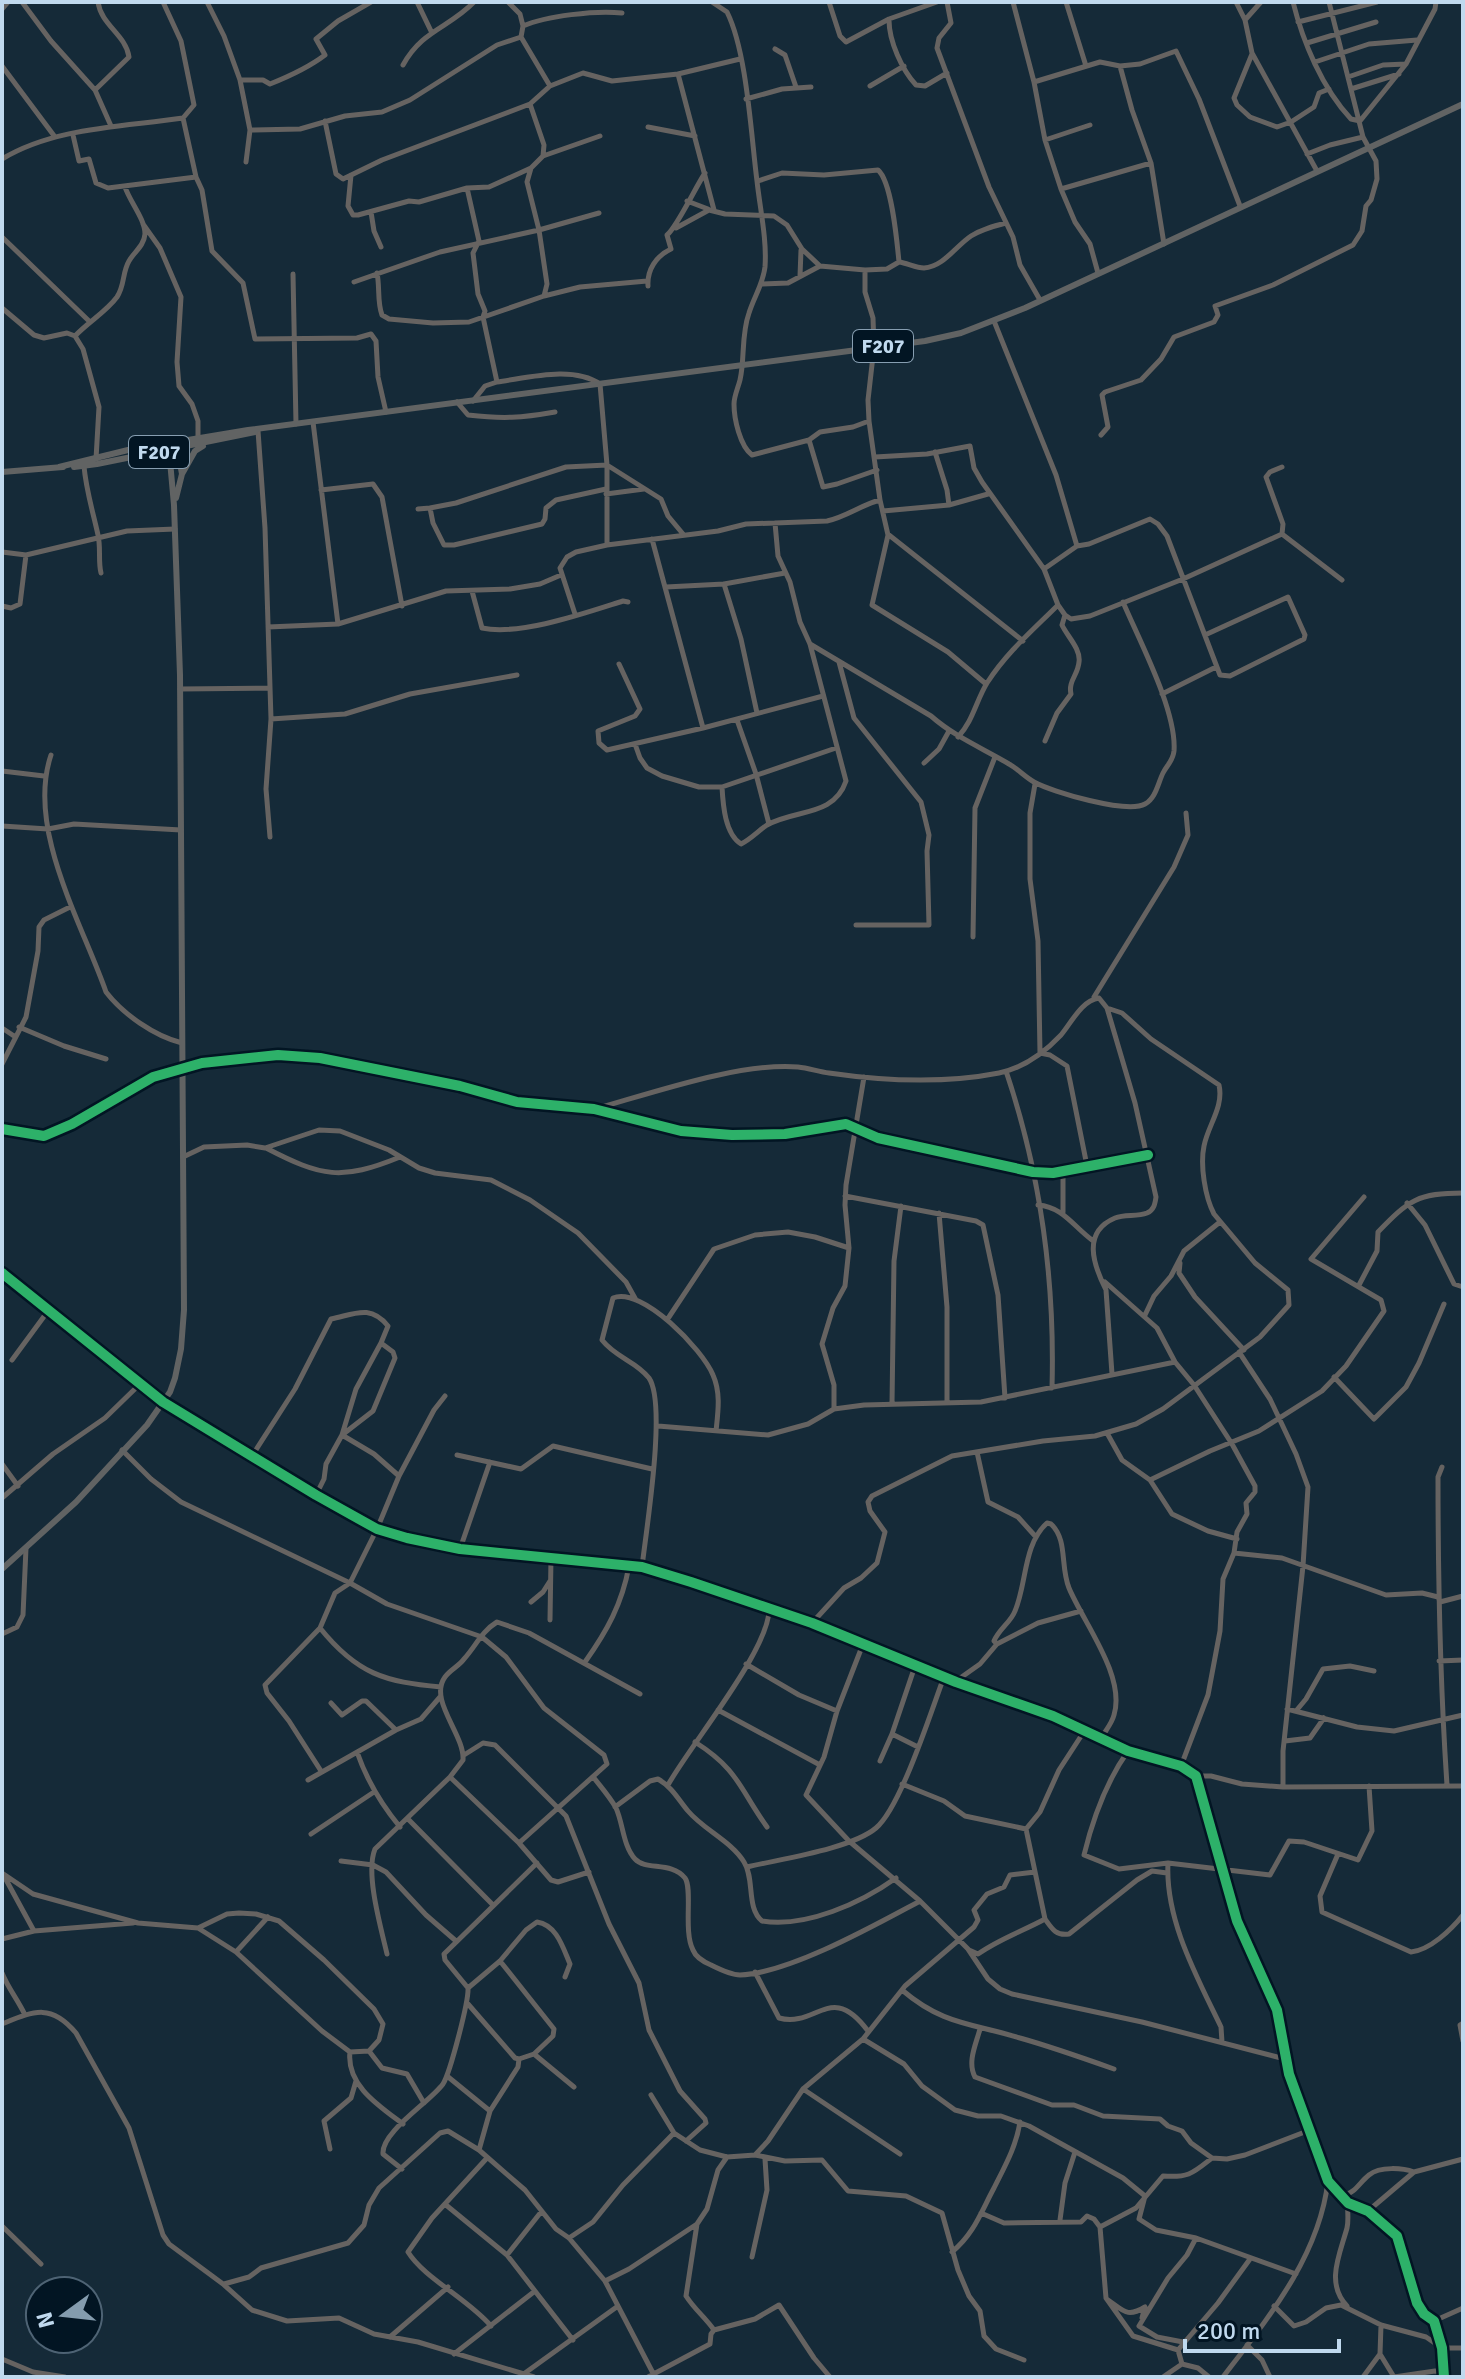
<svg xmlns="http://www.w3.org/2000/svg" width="1465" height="2379" viewBox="0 0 1465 2379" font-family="Signika,sans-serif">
  <rect width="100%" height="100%" fill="#152a38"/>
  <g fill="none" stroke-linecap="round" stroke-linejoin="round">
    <!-- minor -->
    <path stroke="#666361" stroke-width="5" d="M22,2L51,41L95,90L111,126
      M207,2L224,36L240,80L250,130L246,162
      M417,2L431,31
      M508,2L520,14L523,26
      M712,2L727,12C747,52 751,135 757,181C760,209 767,239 765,267C763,284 754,297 749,313C741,335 745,358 740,380C738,388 734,396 734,404C734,419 740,446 752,455L809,440L820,432L853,427L869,421
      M829,2L840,36L846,42L889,19L937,2
      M947,2L951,23L939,38L937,48L989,187L1013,237L1020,265L1040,300
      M1013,2L1034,82L1045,140L1061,189L1075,222L1090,244L1098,273
      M1066,2L1086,66
      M1236,2L1245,20L1252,53L1317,171
      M1293,2C1303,42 1322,88 1351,119L1360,121L1406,64L1435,9L1436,2
      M2,9L8,2
      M889,20C889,41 902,70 916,85L925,86L947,73
      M1245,20L1261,2
      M1298,22L1377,2
      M521,37L550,86
      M1307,43L1376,22
      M775,49L785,55L796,87
      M1252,54L1234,98L1237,105L1250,117L1277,127L1291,122L1314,107L1319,93L1329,89
      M1315,62L1369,44L1417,40
      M403,65C422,30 449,28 474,2
      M2,66L55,137
      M1120,66L1132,110L1151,163L1164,244
      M678,74L714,210
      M1348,77L1383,65L1406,64
      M240,80H263L270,84C290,76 308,68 325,55L316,39L338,21L371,2
      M1034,82L1100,62L1120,66L1140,64L1176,51L1199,99L1240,206
      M870,86L904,66
      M1351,89L1399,74
      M95,90L129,57C126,35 101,25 98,2
      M746,99L782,89L811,87
      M183,118L196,177L202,190L212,251L243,283L255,339L357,338L371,334L376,341L378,377L386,412
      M325,121L336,174L343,179L382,160L530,104
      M648,127L695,136
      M250,130L300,129L345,116L382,112L410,100L497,45L521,37L523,26C546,16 596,10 622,13
      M73,135L79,161L89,159L96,183L108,188L196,177
      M1045,140L1090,125
      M1307,154L1330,145L1363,137
      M543,156L544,145L530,104L550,86L583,73L612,81L678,74L740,59
      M2,159C55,127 123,127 183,118L194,105L181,41L163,2
      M351,175L348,206L353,215H358L409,201L419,202L467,188L489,187L531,168
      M758,181L782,173L824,175L878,170C892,182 897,242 899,262
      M467,188L479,241L473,253L478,294L485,311L483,317L497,382L485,386L473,401
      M1061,189L1151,163
      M687,201L708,209
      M371,212L374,231L381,247
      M143,224L160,248L181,297L177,362L179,386L192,404L198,421V438
      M676,228L709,210L725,214L774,216L787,225L802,249L820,266
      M2,237L89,321
      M865,270V292L873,318L874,347L868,400L869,421L880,500L888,535L872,605L948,652L986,684
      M377,273C380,287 377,302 382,315L389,319L433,323L469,322L544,296L580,287L647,281
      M293,274L296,424
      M800,276L801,250
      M354,282L440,252L539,230L599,213
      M762,284L788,283L820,266L865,270L887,269L899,262C907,263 916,268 924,268C943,267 956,246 971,236C982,229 994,226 1006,223
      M648,286C647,270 656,256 671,249L667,235C677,227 695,188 705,173
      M544,296L547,284L539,230L527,182L531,168L543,156L600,136
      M2,308L34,335L44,338L67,333L75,336L83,349L99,407L96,459
      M994,321L1056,475L1077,546
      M75,336C88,322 106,312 117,297C125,285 122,273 129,261C134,252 144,246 145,234C145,219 130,202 125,187
      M497,382C527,378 573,365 600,384L607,465V545
      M457,402L468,415C503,419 521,418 555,412
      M313,422L338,624
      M258,431L265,528L271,719L266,789L270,837
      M1101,435L1108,427L1102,395L1105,392L1141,380L1161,359L1174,337L1214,322L1218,315L1215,306L1273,285L1353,245L1362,231L1366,206L1371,200L1377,179L1376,161L1363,137L1329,2
      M809,440L823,487L837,484L877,470
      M935,452L947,490L949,505
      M875,457L927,454L970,446L974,468L982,482L1044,569L1058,605L1065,615L1071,619L1090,616L1183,579L1282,534
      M84,466C86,490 93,512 98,535C101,548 98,561 101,573
      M321,490L373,484L382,497L402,606
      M606,494L644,489
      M430,508L456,503L566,467L607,465L661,499L668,516L683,534
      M418,509L430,508L433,523L444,545H454L542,524L545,519L546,508L556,500L606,489
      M883,511L949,505L988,494
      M1282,534L1283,524L1266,477L1270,472L1282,467
      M1282,534L1342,580
      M889,535L1023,641
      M652,539L703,728
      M2,552L26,555L127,531L175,529
      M1044,569L1077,546L1089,544L1150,519L1158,524L1167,536L1220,675L1230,676L1304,639L1305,635L1288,597L1205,635
      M724,584L741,639L757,713
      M666,587L724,584L785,573
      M472,591L482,628C520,636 585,613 623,601L628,602
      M2,606L11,608L20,604L26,555
      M575,614L560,568L567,557L576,552L607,545L718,531L746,524L827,521C846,517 861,505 880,500
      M268,627L338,624L446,591L510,589L540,584L561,575
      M810,644L931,716C955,737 982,748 1009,764C1018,769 1025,777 1034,782C1052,792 1127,814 1145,804C1156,798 1158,783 1163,773C1167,765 1173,761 1174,751C1177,711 1139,640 1123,602
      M839,662L854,718L921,802L929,835L927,851L929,925H856
      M619,664L640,709L635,716L598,731L599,743L607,750L703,728L823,696
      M180,689L269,688
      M1162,694L1216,667
      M271,719L345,714L410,694L517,675
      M737,720L756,774L769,824
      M958,737C973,721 976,701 987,683C1007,652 1033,630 1058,605
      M1045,741L1057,713L1071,694C1068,681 1078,675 1079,662C1081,649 1067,636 1062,625L1065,615
      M635,744L640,758L647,768L662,776L699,787H722L836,748
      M51,755C26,829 82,923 106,992C123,1014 154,1036 182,1043
      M924,763L939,749L949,731
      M2,771L44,776
      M1035,784L1030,813V879L1038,941L1040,1053L1050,1055L1067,1066L1087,1166
      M722,787C723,805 725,834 741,844C751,839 758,831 767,825C795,809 834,817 846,781L810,644L800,622L790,582L778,556L775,523
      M2,826L48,829L74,824L181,830
      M973,937L975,808L995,757
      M1094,997L1174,867L1188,835L1186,813
      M19,1027L64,1046L106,1059
      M2,1028L14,1036
      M2,1064L26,1017L38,951L39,927L44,920L70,907
      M1006,1071C1040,1172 1055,1281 1052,1388
      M595,1109C652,1093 741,1062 798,1067C809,1068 819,1072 829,1073C884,1081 943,1084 999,1073C1023,1068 1044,1053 1061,1035C1072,1022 1081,1001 1099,998L1107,1008L1135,1103L1156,1197C1155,1204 1154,1210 1147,1213C1137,1217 1125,1214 1115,1218C1082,1232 1093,1264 1106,1290L1112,1374
      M2,1129L44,1136L72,1124L153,1077L202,1063L278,1055L320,1058L460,1086L517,1102L594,1109L681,1131L732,1135L785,1134L846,1124L878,1138L1033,1172L1053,1173L1148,1155
      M266,1148C322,1177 341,1181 400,1157
      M183,1157L204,1147L247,1145L265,1148L319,1130L340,1131L389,1150L419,1168L435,1173L491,1180L530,1200L578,1233L626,1282L636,1300
      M1063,1171V1212
      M845,1196L976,1221L983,1225L998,1295L1005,1398
      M1407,1203L1425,1225L1454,1284L1463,1287
      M1038,1205C1063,1207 1073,1226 1092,1240
      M939,1213L947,1307V1402
      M1180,1263L1179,1273L1195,1297L1244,1350
      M2,1273L163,1402L316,1495L377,1529L407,1538L460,1549L642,1567L691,1582L812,1623L956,1682L1053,1716L1128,1751L1181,1766L1196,1776L1237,1921L1277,2010L1289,2074L1328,2181L1348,2203L1368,2211L1397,2236L1417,2303L1424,2314L1434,2321L1442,2348L1444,2377
      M1105,1282L1157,1328L1175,1362L1194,1385L1232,1444L1255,1486V1492L1246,1503L1247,1514L1237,1532L1234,1553L1223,1579L1220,1631L1208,1695L1181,1766
      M1359,1285L1377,1251L1378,1232C1409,1200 1418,1193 1463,1193
      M1145,1315L1154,1296L1171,1276L1184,1251L1220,1222
      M667,1320L714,1249L755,1235L788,1232L815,1237L849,1248
      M381,1343L356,1389L342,1435L374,1454L399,1476
      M1239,1352L1270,1399L1296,1454L1308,1487L1303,1566L1283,1751V1787
      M12,1360L48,1311
      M1334,1377L1374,1419L1406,1387L1419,1363L1444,1304
      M892,1404L894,1261L901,1206
      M834,1409V1385L822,1344L833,1308L845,1286L849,1248L845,1205L846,1185L864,1077
      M658,1426L768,1435L808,1424L834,1409L864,1405L981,1402L1175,1362
      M1107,1433L1122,1460L1150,1480L1210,1451L1259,1431L1322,1391L1346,1366L1384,1311L1381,1300L1311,1259L1364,1197
      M122,1450L151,1479L181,1502L350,1583L387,1604L482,1637L506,1657L544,1708L604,1755L607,1764L519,1843
      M977,1452L988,1502L1018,1517L1036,1537
      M457,1455L521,1469L553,1446L652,1469
      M252,1456L295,1389L331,1319C355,1314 370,1304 388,1326L381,1343L393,1352L395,1358L373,1411L342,1435L326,1464L324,1479L316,1495
      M2,1464L18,1486
      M1442,1467L1438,1477C1438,1580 1440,1682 1447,1785
      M1150,1480L1172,1514L1208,1531L1237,1539
      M2,1498L53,1454L105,1418L141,1383
      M460,1549L490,1462
      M1234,1553L1282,1558L1386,1595L1422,1593L1438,1597L1440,1602L1463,1596
      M642,1567C646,1531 667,1404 649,1378C636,1361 616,1358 602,1340L613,1298C642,1286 703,1350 713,1375C721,1393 718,1412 716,1431
      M531,1602L543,1592L550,1581
      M550,1620L551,1558
      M812,1623L844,1588L861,1578L877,1563L885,1532L870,1511L868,1502L872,1496L952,1456L1043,1441L1095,1436L1136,1424L1163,1409L1260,1337L1289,1305L1288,1290L1255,1263L1214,1214C1205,1197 1200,1165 1204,1146C1208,1125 1224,1107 1219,1085L1151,1039L1122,1013L1107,1008
      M320,1628C357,1674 385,1682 441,1687
      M2,1634L17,1627L23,1615L26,1548
      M863,1644L837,1711L824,1757L806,1795L849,1841L920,1901L968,1949L988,1979L1000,1989L1012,1994L1142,2022L1285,2059
      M997,1644L994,1641C999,1629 1011,1622 1015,1611C1027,1583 1023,1545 1047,1523L1051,1524C1068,1540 1060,1566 1069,1588C1083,1622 1126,1676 1114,1715C1112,1723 1106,1730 1102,1737
      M1439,1661L1463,1660
      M585,1662C607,1631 622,1604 629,1566
      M746,1664L799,1695L837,1711
      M956,1681L980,1664L997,1644L1038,1623L1081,1611
      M331,1703L342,1715L362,1701H366L396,1730
      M1287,1709L1357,1727L1394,1731L1463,1715
      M718,1710L820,1765
      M1296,1711L1306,1699L1323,1669L1350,1666L1374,1671
      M1085,1730L1059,1770L1040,1812L1026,1829L1045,1919C1052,1929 1056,1936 1069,1934L1137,1880L1152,1871L1167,1873
      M892,1734L918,1747
      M1285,1741L1310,1738L1324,1718
      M695,1742C739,1770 739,1788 767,1827
      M1128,1751C1106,1782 1093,1818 1084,1855L1119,1869L1168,1863L1270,1875L1289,1841L1304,1842L1358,1860L1372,1831L1369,1786
      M357,1752C367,1781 381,1804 400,1827
      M464,1755L483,1743L495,1745L566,1816L609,1924L639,1983L649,2030L680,2091L705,2119L706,2123L686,2141
      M880,1761L892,1734L915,1666
      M321,1771L289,1721L267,1693L265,1685L320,1628L335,1593L350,1583L377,1529L399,1476L434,1410L445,1396
      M1196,1776H1211L1242,1784L1283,1787L1463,1786
      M450,1777L519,1843L551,1880L558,1882L589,1872
      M594,1778C601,1787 610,1797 616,1808C623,1823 623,1846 635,1859C646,1871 671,1861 685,1878C693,1889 683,1931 693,1950C696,1958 704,1962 711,1965C719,1969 731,1975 740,1975C790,1973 875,1925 920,1901
      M308,1780L396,1730L421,1719L440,1697
      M902,1784L944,1801L965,1816L1026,1829
      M668,1785C690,1745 772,1647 769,1607
      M615,1807L650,1781L658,1779C672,1787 678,1799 688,1811C704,1830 731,1841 744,1862C755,1879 746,1908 762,1921C806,1928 861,1903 896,1878
      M408,1819L492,1904
      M311,1834L374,1792
      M1338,1854L1320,1896L1322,1912L1411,1952C1430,1950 1451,1930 1463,1915
      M341,1861L373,1865L386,1872L426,1915L456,1941
      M1168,1863C1165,1920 1197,1977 1221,2027L1222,2042
      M747,1867C780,1859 851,1849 876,1828C901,1807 931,1711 944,1677
      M2,1873L33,1894L138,1923L198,1928L236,1952
      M4,1876L34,1931
      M198,1928L227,1914L239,1913L256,1914L279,1921L324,1960L374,2009L383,2024L379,2040L369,2051L350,2052L322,2031L236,1952L268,1917
      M2,1939L34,1931L133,1923
      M969,1950L978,1954C999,1939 1023,1931 1045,1919
      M387,1954C381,1928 365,1873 375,1849L450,1777L463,1760C465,1735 428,1700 445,1677C450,1670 459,1666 464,1659C475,1647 482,1631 497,1622L529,1633L640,1694
      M500,1961L554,2029L553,2036L534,2054
      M755,1972L779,2018C817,2028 831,1981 868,2031
      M2,1973C8,1988 18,2000 25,2015
      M468,1988L500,1961L526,1930L537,1922C557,1925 563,1948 570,1964L565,1977
      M902,1990C943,2025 971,2023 1020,2038C1052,2047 1083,2058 1114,2069
      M468,2004L515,2058L519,2059L518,2067L490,2111L479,2150
      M1463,2023L1460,2025L1463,2041
      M2,2024C34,2011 51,2003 76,2033L129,2128L163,2235L169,2244L223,2284L252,2310L287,2321L339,2318L374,2334L418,2342L534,2377
      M980,2029C976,2044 967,2062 975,2077L1052,2105H1074L1103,2116L1160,2119L1168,2126L1182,2131L1191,2143L1212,2158L1227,2159L1245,2155L1310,2130
      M863,2039L904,2064L922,2086L955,2110L978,2116H1001L1029,2126L1123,2178L1145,2196
      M369,2051L382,2068L407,2074L424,2103
      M350,2052C346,2085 379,2106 403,2124
      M519,2059L534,2054L574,2087
      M447,2076L490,2111
      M803,2089L900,2154
      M651,2095L674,2133L700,2150L727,2157L755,2155L785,2161L822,2160L848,2191L906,2196L942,2213L958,2270L969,2296L980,2311L984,2336L996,2349L1024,2360
      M330,2149L324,2121L351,2098L356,2081
      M755,2155L768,2141L803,2089L863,2039L905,1986L974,1927L978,1920L974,1910L987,1894L1004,1887L1010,1875L1035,1872
      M487,2158L432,2218L408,2252C424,2278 468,2299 491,2326
      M402,2169L383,2154C381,2132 430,2102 443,2084C450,2073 469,2001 468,1988L445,1960L444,1954L537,1863
      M1145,2196L1139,2219L1156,2230L1196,2238L1296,2274
      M1343,2196C1356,2192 1359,2183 1369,2175C1380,2166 1403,2168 1414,2172
      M446,2205L507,2255L573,2340
      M1368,2211L1414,2172L1463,2159
      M981,2213L1004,2223L1081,2222L1087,2216L1094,2219L1100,2227L1106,2298L1133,2336L1178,2350
      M1060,2220L1065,2183L1075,2152
      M697,2224L686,2296C695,2310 705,2317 714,2330
      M2,2226L41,2264
      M1100,2227L1136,2208L1163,2176C1189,2178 1193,2173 1212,2158
      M569,2238L593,2222L623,2185L674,2133
      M952,2252C974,2234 981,2212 994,2188C1005,2166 1016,2147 1020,2122
      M507,2255L541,2212
      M752,2257L767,2190L765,2159
      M605,2281L629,2269L697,2224L707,2209L718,2170L727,2157
      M224,2284L249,2277L261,2268L348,2243L364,2225L369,2205L379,2188L440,2133L448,2131L479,2150L525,2190L556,2229L569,2238L605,2281L654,2375
      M1108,2300C1124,2311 1127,2318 1145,2307L1142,2318
      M1274,2306L1294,2326L1306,2322L1326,2308L1341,2305L1381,2325L1426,2337L1442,2348H1463
      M1347,2306C1325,2283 1340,2254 1347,2228C1349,2220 1347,2211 1348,2203
      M1434,2321L1463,2308
      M1381,2325L1380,2354L1394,2377
      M1139,2326L1168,2278L1187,2255L1196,2238
      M1139,2326L1157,2337L1183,2342
      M390,2337L448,2287
      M1247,2345L1262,2360L1270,2377
      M454,2354L535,2291
      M2,2359L33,2372L65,2377
      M1182,2364L1178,2350L1218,2303L1250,2259
      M525,2373L618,2306
      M648,2377L710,2344L711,2334L714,2330L755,2319L779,2305L814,2358L830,2377
      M1163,2377L1182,2364L1198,2368L1209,2377
      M1223,2377C1268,2318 1319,2257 1328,2181
      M1363,2377L1380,2354
      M1394,2377L1435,2371L1444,2373"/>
    <!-- major -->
    <path stroke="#616363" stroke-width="6" d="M150,455L164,459L170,465
      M59,467L128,450L248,430L925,341L961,333L1025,308L1463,104
      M74,467L97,464L255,432
      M2,472L63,467
      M182,474L195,451L203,446
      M176,498L182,474L177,447
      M2,1569L76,1502L147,1425L170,1392L175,1378L181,1349L184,1310L180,675L174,505L169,450L177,442"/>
    <defs>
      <path id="cycleway" d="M2,1129L44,1136L72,1124L153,1077L202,1063L278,1055L320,1058L460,1086L517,1102L594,1109L681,1131L732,1135L785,1134L846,1124L878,1138L1033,1172L1053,1173L1148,1155
        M2,1273L163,1402L316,1495L377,1529L407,1538L460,1549L642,1567L691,1582L812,1623L956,1682L1053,1716L1128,1751L1181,1766L1196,1776L1237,1921L1277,2010L1289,2074L1328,2181L1348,2203L1368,2211L1397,2236L1417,2303L1424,2314L1434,2321L1442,2348L1444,2377"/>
    </defs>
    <!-- cycleway casing -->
    <use href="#cycleway" stroke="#021523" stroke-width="15"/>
    <!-- cycleway -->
    <use href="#cycleway" stroke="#2db169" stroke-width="10"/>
  </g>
  <g text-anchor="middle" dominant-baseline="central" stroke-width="8" stroke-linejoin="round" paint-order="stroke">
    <!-- shield labels -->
    <g fill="#021523" stroke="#879eb1" stroke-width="2">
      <rect x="853" y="330" width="60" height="32" rx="6"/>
      <rect x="129" y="436" width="60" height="32" rx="6"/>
    </g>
    <g font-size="20" font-weight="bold" fill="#c0d9ee">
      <text x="883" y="346">F207</text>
      <text x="159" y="452">F207</text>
    </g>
  </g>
  <!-- border -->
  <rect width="1465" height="2379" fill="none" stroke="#c0d9ee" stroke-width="8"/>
  <!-- north arrow -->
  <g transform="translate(64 2315) rotate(255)"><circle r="38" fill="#021523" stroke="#4e6374" stroke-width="2"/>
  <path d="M0-6L14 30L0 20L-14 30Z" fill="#849cae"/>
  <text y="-12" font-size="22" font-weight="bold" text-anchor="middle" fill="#c0d9ee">N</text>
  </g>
  <!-- scale -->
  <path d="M1185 2339v12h154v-12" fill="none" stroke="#c0d9ee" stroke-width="4"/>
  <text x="1197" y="2339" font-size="24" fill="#c0d9ee" stroke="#021523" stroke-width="6" paint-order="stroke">200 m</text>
</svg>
